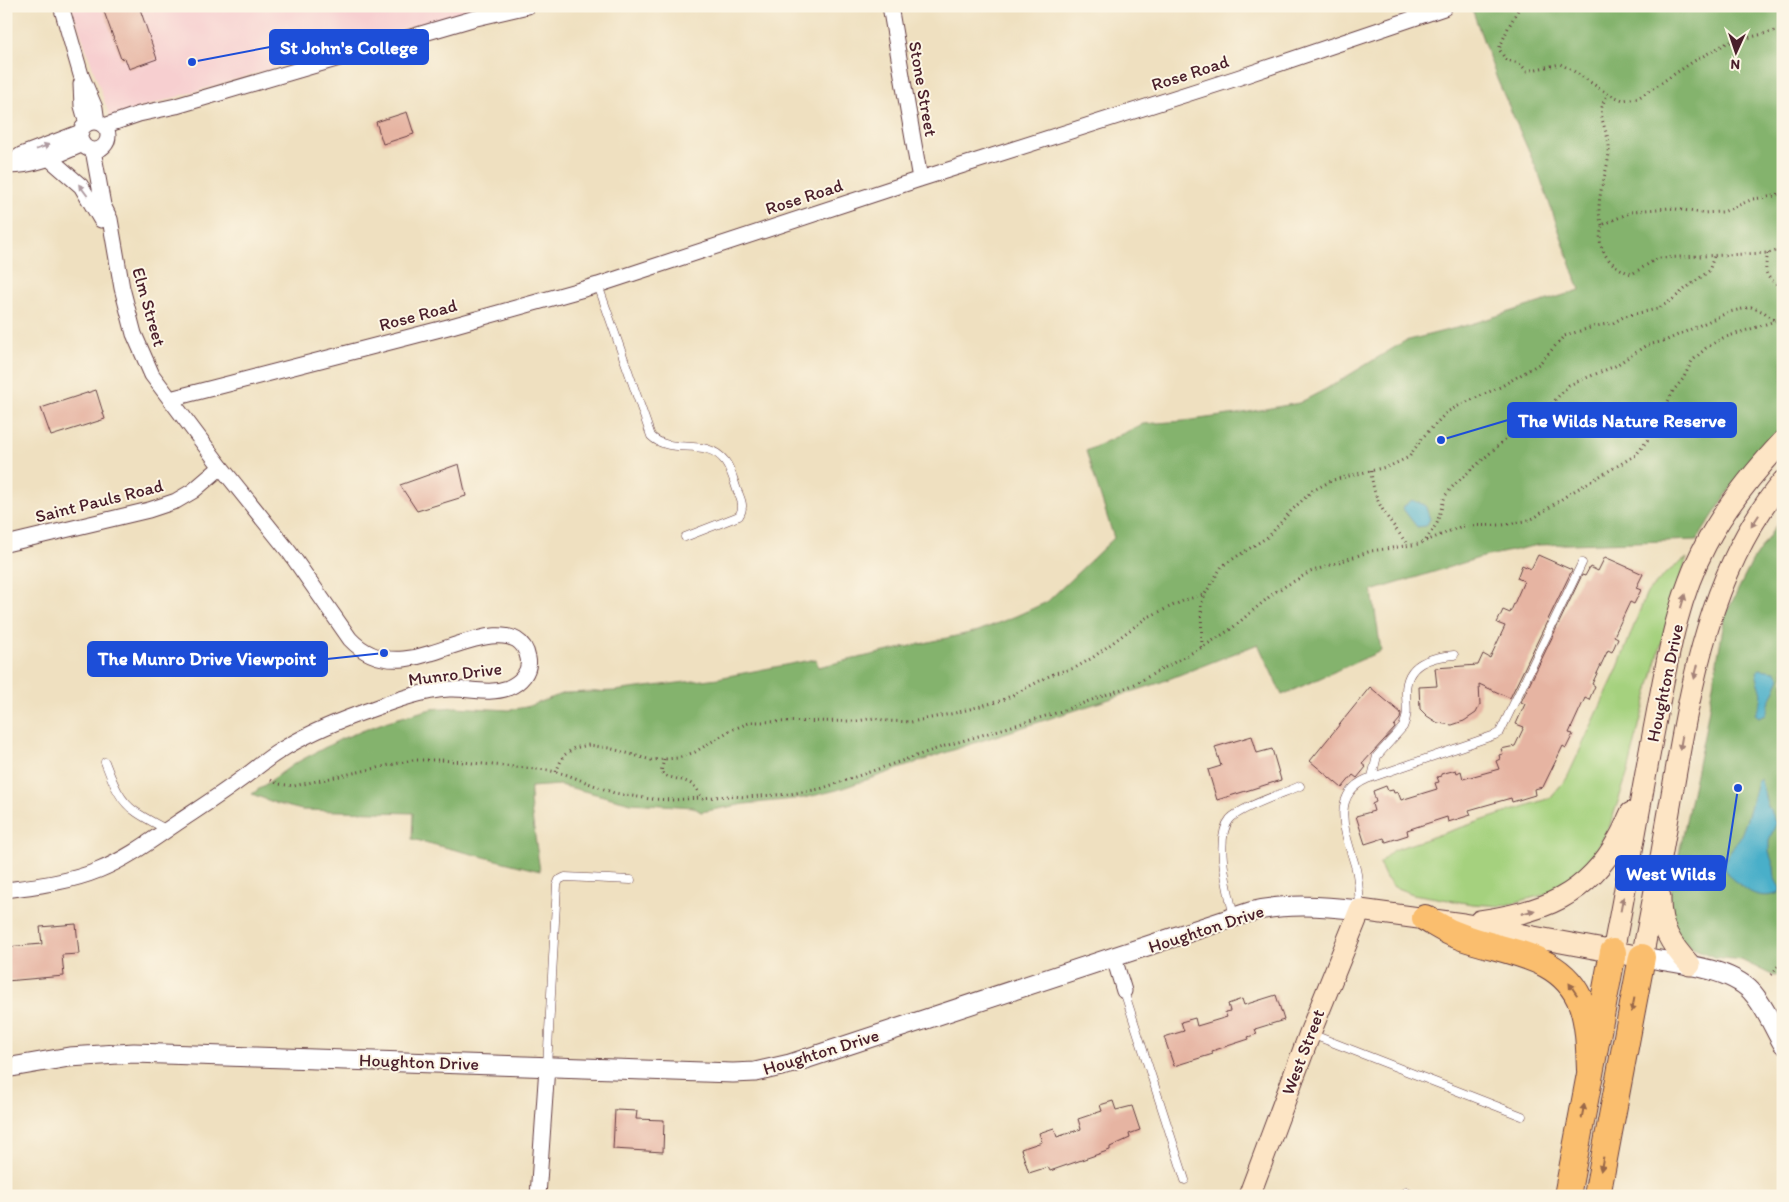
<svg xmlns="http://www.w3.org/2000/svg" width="1789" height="1202" viewBox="0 0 1789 1202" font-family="Itim,sans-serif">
  <rect width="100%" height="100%" fill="#fcf5e5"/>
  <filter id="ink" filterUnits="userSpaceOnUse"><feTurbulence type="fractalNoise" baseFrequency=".02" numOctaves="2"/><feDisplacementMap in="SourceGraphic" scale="10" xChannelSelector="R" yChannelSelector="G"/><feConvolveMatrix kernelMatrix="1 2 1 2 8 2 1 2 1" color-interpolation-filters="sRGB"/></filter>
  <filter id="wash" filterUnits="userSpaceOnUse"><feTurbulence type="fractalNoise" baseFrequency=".0096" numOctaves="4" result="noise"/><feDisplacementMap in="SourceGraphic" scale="20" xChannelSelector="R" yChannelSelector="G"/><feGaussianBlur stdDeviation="1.12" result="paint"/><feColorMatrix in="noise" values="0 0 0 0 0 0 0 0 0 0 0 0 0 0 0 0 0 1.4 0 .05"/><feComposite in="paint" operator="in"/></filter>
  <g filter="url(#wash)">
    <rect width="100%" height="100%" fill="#efe0c0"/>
    <!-- built -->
    <path fill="#f7cfd0" d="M71,6H482L110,117Z"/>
    <!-- green -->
    <path fill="#a5d17e" stroke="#787854" d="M1687,558L1672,604L1639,726L1628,772L1608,831L1593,856L1569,883L1550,893L1502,906L1472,904L1413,894L1394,887L1386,878L1379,863L1393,850L1550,798L1567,778L1617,670L1646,594L1666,573Z"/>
    <!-- forest -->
    <path fill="#84b36d" stroke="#67694c" d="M1471,6H1783V429L1731,488L1697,540L1538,545L1479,558L1372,591L1381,651L1282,695L1258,644L1156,684L968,745L837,790L804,798L745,804L701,812L693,807L631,803L560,785L531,787L530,802L540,871L412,839L413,813L302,810L278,804L252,794L294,764L341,739L388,721L431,709L455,707L509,710L526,707L565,693L614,691L718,678L816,659L818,667L978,631L1016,616L1047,602L1114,538L1086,451L1143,424L1184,421L1237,414L1299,403L1326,389L1405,341L1468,325L1580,290L1540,177L1497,79Z
      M1783,515V975L1774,976L1741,960L1714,957L1693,948L1673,933L1670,896L1704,736L1725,616L1752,562Z"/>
    <!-- water -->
    <path fill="#4aafc9" stroke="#4a677a" d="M1412,500L1425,505L1430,519L1426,526L1417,527L1403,509L1404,506Z
      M1760,669L1775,671L1780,678L1769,704L1766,714L1759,717L1755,714C1767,692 1760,693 1756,672Z
      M1760,778L1767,804L1776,824L1769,840V852L1774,867L1775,879L1780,888L1779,893C1769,898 1754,896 1746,889C1738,883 1727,878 1725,867C1724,853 1735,848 1740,837C1748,820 1752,800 1757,781Z"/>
    <g id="blocks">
      <!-- building -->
      <path fill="#e6b4a2" d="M102,6H139L157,59L129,69L125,58L121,59Z
        M407,112L414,134L383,144L376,122Z
        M96,390L105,419L51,436L41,408Z
        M459,464L466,496L417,511L400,485Z
        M1538,555L1572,570L1510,698L1479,684L1480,705L1476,713L1464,721L1452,725L1438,723L1427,716L1420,709L1419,687L1437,686L1435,668L1478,665L1483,654L1490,658L1505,626L1497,623L1503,610L1510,613L1524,581L1517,578L1522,565L1531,569Z
        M1605,557L1643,574L1636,588L1641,590L1634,604L1630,602L1614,636L1618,638L1612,652L1608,650L1592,684L1595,686L1589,700L1585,698L1569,733L1573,734L1566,748L1563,746L1543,787L1534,789L1535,795L1512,802L1511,798L1469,810L1471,815L1448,822L1447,817L1407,830L1408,835L1386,842L1384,838L1365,844L1356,816L1374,811L1372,804L1376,802L1373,791L1386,786L1388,791L1393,790L1394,793L1398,792L1401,800L1437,789L1435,783L1439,782L1437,777L1441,776V774L1456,770L1457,773L1461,771L1463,779L1499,769L1496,761L1500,759L1499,755L1503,754L1501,749L1515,746L1524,727L1516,724L1525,704L1521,702L1582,575L1585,576L1590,567L1598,571Z
        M1370,687L1401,713L1400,719L1394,726L1395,728L1362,764L1366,767L1357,778L1353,775L1342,788L1310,761Z
        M1252,736L1257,753L1272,749L1281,780L1217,800L1208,770L1221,766L1215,747Z
        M76,924L79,954L62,955L64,976L6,981V947L42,944L40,927Z
        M1276,995L1284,1020L1255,1029L1257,1034L1248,1037L1249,1039L1212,1051L1213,1054L1174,1066L1164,1037L1184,1031L1181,1022L1195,1018L1197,1026L1227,1017L1225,1012L1230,1011L1228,1004L1242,999L1244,1005Z
        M1113,1101L1116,1110L1132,1106L1140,1130L1129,1134L1130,1138L1110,1147V1150L1050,1171L1048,1167L1029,1173L1021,1149L1042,1142L1039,1133L1054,1128L1057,1137L1081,1129L1078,1119L1102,1111L1100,1105Z
        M615,1110L637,1111L636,1119L664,1120L663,1152L613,1149Z"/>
    </g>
  </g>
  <g filter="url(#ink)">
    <use href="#blocks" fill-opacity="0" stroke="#633c41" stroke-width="1"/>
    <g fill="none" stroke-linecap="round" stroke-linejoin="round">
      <defs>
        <path id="service" d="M598,285L651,436C671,456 706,436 725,461C731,469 734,481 737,490C741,499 745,507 739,516L685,537
          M105,762C112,780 119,801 136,812C146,819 157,824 167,830
          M1372,777L1377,756L1403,727C1409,714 1406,706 1406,692C1406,663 1431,657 1454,655
          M1360,908C1359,894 1359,882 1356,869C1348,839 1327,796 1367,779L1495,735L1500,732L1582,563
          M1234,917C1229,893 1213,839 1230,819C1241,807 1284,793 1300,786
          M1124,991L1185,1180
          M1311,1034L1522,1116
          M547,1067L557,885L559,880L565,877L631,880
          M1406,1192L1413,1196"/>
        <path id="minor" d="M61,6L81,75L95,108L97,122
          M890,6L920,179
          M81,84L82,106L87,124
          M80 136a14 14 0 1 1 28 0a14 14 0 1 1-28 0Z
          M104,126L139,114L176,106L472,19L528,6
          M50,159L81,186L101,220
          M6,166L21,155L81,132
          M8,166C35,166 58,155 83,144
          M170,399L448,327L598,285L920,179L1237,78L1444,8
          M6,544L149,510L176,501L193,491L221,467
          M6,890C37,886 70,882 99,870C128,858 152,840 177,823C198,809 220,795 240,780C253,771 265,760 278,752C303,736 333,723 361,713C389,703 418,691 449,689C468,688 489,695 508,688C520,683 531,672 528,658C520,615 456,646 431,653C422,656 413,658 404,659C383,661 365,655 350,639L290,553L221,467L152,375L134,334L122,288L110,219L103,205L93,150
          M1114,958L1124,991
          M538,1196L547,1067"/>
        <path id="tertiary" d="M1642,957C1675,963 1728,967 1751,991C1765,1006 1773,1027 1783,1044
          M6,1068L69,1057L134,1053L733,1073L755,1072L790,1064L1250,912C1286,903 1323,906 1360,910"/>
        <path id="secondary" d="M1660,897C1659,926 1671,945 1690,965
          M1480,921C1543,912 1587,896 1619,838C1624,830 1627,821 1631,813
          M1613,952C1627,881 1639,810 1652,740C1665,674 1674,604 1706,544C1726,506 1754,472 1783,441
          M1249,1196L1310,1033L1360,910L1463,924L1642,957C1653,905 1662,852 1671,800C1690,690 1709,570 1783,481"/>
        <path id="motorway" d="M1425,918C1434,923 1443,929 1452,933C1497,953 1562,950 1582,1005C1589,1026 1589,1048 1590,1070
          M1567,1196L1613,952
          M1597,1196L1642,957"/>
      </defs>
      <!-- service casing -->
      <use href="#service" stroke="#633c41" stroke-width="9"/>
      <!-- minor casing -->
      <use href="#minor" stroke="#633c41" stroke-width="17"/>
      <!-- tertiary casing -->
      <use href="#tertiary" stroke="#633c41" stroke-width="21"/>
      <!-- secondary casing -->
      <use href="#secondary" stroke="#633c41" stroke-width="23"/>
      <!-- motorway casing -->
      <use href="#motorway" stroke="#633c41" stroke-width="28"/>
      <!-- path -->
      <path stroke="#633c41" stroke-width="3" stroke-dasharray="1 4" stroke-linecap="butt" d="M1520,6L1508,28L1499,49L1506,60L1519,63L1527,71L1560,64L1572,70L1608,94L1623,100L1638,98L1694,61L1727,43L1783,29
        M1783,192L1774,196L1753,199L1723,212L1702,213L1669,208L1634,211L1602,225C1601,231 1599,239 1601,245C1605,260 1618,270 1632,274L1658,258L1768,253L1783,249
        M1602,225C1593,202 1607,176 1609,153C1611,129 1592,118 1608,94
        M1768,253C1764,272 1764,278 1783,287
        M1371,471C1374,507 1389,517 1408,546
        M1426,540L1437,523L1445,496L1454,485L1525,422L1544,412L1569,385L1615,366L1645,346L1667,340L1729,312L1751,307L1764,312L1775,321L1783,319
        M1202,647L1201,605L1205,594
        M664,759L661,772C671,781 686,777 696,788C698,791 700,795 703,799
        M556,772L563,756L574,748L589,745L609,748L651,760L678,758L695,752L729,731L751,722L857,721L874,718L888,721L911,722L955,713L1003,700L1055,673L1075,668L1092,658L1146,618L1185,600L1205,594L1222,566L1269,536L1291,511L1312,491L1333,480L1390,466L1409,457L1423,437L1447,412L1462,404L1500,387L1539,364L1564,336L1596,326L1613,323L1625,316L1657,309L1672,300L1685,289L1709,271L1714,256
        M271,780L278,784L294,786L413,760H441L547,770L565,774L614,793L650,799L672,800L729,796L745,797L790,794L820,789L945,746L1056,713L1133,685L1206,645L1231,629L1275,592L1310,572L1371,551L1419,544L1462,526L1503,525L1525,521L1534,518L1569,494L1636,455L1653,433L1673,391L1683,379L1692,361L1706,348L1723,338L1775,321
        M1771,975L1783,960"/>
      <!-- service -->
      <use href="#service" stroke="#fff" stroke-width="8"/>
      <!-- minor -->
      <use href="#minor" stroke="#fff" stroke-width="15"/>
      <!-- tertiary -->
      <use href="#tertiary" stroke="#fff" stroke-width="19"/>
      <!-- secondary -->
      <use href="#secondary" stroke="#fde5c5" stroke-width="21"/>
      <!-- motorway -->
      <use href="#motorway" stroke="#fabe6e" stroke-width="26"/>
    </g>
    <!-- one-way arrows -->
    <defs><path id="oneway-solid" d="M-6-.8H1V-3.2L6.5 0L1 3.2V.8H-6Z" transform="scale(1.25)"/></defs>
    <g fill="#ae9aa0">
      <use href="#oneway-solid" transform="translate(43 147) rotate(-20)"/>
      <use href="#oneway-solid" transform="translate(83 190) rotate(-127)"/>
    </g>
    <g fill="#a48278">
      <use href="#oneway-solid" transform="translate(1755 521) rotate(123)"/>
      <use href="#oneway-solid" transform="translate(1683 601) rotate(-73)"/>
      <use href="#oneway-solid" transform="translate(1696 672) rotate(104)"/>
      <use href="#oneway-solid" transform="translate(1681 743) rotate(100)"/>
      <use href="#oneway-solid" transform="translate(1622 904) rotate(-79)"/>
      <use href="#oneway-solid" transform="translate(1528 912) rotate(-15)"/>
    </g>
    <g fill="#996749">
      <use href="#oneway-solid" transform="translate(1573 989) rotate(-124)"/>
      <use href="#oneway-solid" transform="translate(1633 1005) rotate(101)"/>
      <use href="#oneway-solid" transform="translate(1583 1111) rotate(-79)"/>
      <use href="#oneway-solid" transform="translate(1602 1164) rotate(101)"/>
    </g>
  </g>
  <g text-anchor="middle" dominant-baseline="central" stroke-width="4" stroke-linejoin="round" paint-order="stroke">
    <!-- street labels -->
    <g font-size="18" fill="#4a1f2b" stroke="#fcf5e5">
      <text transform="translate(1190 73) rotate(-18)">Rose Road</text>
      <text transform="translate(923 89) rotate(80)">Stone Street</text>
      <text transform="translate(804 197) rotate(-18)">Rose Road</text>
      <text transform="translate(149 307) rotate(74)">Elm Street</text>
      <text transform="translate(418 315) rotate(-15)">Rose Road</text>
      <text transform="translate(99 501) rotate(-14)">Saint Pauls Road</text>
      <text transform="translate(455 674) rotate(-7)">Munro Drive</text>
      <text transform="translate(1665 683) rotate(-78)">Houghton Drive</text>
      <text transform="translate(1206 929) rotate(-18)">Houghton Drive</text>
      <text transform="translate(821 1052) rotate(-17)">Houghton Drive</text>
      <text transform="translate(1303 1052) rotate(-69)">West Street</text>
      <text transform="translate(419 1062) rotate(2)">Houghton Drive</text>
    </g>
  </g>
  <!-- callouts -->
  <path fill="none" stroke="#1d4ed8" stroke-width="2" d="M192 62L270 47M1441 440L1508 420M384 653L327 659M1738 788L1725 873"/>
  <g fill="#1d4ed8" stroke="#fcf5e5" stroke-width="2">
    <circle cx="192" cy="62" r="5"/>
    <circle cx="1441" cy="440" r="5"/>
    <circle cx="384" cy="653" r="5"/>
    <circle cx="1738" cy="788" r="5"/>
  </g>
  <g fill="#1d4ed8" stroke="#1d4ed8" stroke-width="2">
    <rect x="270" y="30" width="158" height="34" rx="5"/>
    <rect x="1508" y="403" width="228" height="34" rx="5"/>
    <rect x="88" y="642" width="239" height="34" rx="5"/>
    <rect x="1616" y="856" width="109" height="34" rx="5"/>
  </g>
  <g font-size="19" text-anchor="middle" font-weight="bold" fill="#fff">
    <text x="349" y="54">St John's College</text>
    <text x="1622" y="427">The Wilds Nature Reserve</text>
    <text x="207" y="665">The Munro Drive Viewpoint</text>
    <text x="1671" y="880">West Wilds</text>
  </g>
  <!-- margin -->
  <rect width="1789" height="1202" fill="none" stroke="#fcf5e5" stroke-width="25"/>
  <!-- north arrow -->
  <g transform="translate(1736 52) rotate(183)" stroke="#fcf5e5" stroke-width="4" paint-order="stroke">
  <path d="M0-4L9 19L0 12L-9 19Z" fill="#4a1f2b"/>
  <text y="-8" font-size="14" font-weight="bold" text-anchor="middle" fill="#4a1f2b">N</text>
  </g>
</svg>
